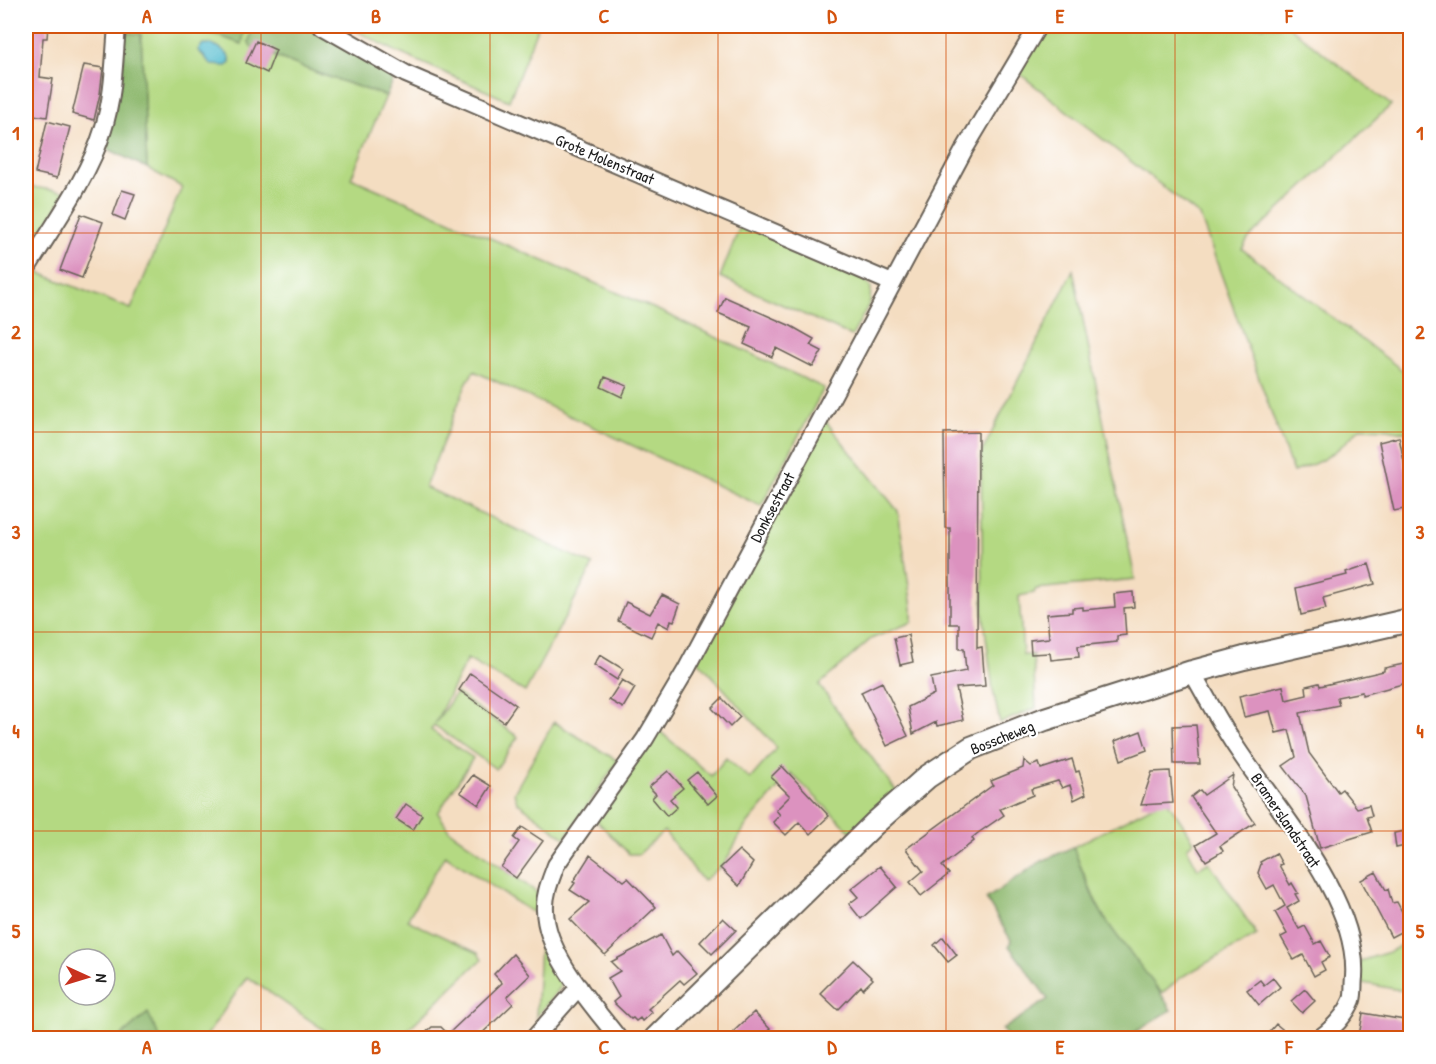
<svg xmlns="http://www.w3.org/2000/svg" width="1436" height="1064" viewBox="0 0 1436 1064" font-family="'Patrick Hand',sans-serif">
  <rect width="100%" height="100%" fill="#fff"/>
  <filter id="ink" filterUnits="userSpaceOnUse"><feTurbulence type="fractalNoise" baseFrequency=".0167" numOctaves="2"/><feDisplacementMap in="SourceGraphic" scale="12" xChannelSelector="R" yChannelSelector="G"/><feConvolveMatrix kernelMatrix="1 2 1 2 8 2 1 2 1" color-interpolation-filters="sRGB"/></filter>
  <filter id="wash" filterUnits="userSpaceOnUse"><feTurbulence type="fractalNoise" baseFrequency=".008" numOctaves="4" result="noise"/><feDisplacementMap in="SourceGraphic" scale="24" xChannelSelector="R" yChannelSelector="G"/><feGaussianBlur stdDeviation="1.35" result="paint"/><feColorMatrix in="noise" values="0 0 0 0 0 0 0 0 0 0 0 0 0 0 0 0 0 1.4 0 .05"/><feComposite in="paint" operator="in"/></filter>
  <g filter="url(#wash)">
    <rect width="100%" height="100%" fill="#f4ddc1"/>
    <!-- green -->
    <path fill="#b4d982" stroke="#687a4f" stroke-width="1.5" fill-rule="evenodd" d="M126,26H190L242,44L245,26H253L249,42L251,47L320,74L386,96L351,178L662,312L824,388L761,506L474,371L467,382L425,487L593,565L525,692L467,659L435,723L456,693L518,737L496,769L434,725L431,730L473,758L438,813L449,830L538,893L537,913L530,911L445,855L407,920L478,953L482,960L473,967L399,1038H328L330,1034L247,977L205,1038H160L147,1014L119,1038H26V292L37,272L131,309L182,187L147,168L141,34L125,33ZM217,46L230,57V63L212,65L198,50ZM69,959H105V995H69Z
      M347,26H538L509,101L395,51Z
      M1043,26H1288L1391,105L1248,239L1242,249L1410,376V437L1408,433L1388,429L1360,428C1337,452 1326,461 1293,472L1200,216L1015,70Z
      M26,186L66,192L26,259Z
      M741,224L863,276L871,288L870,302L852,336L720,277Z
      M1073,270L1135,579L1036,589L1034,593L1019,596L1023,655H1033L1036,708L1000,723L993,690L983,613L981,454Z
      M824,419L898,511L912,608V622L871,639L819,685L896,791L851,832L791,773L745,827L724,864L703,881L664,831L639,854H629L596,820L656,728L711,776L726,758L750,779L777,748L696,658Z
      M554,722L618,761L565,838L517,802L514,793Z
      M1166,799L1194,841L1187,848L1198,869L1209,862L1257,935L1183,976L1162,993C1142,970 1121,946 1105,919C1092,896 1083,872 1073,847Z
      M541,929L561,967L560,988L536,1017Z
      M1410,941V992L1358,982L1360,961L1389,952Z"/>
    <!-- forest -->
    <path fill="#8fb970" stroke="#566a46" stroke-width="1.5" d="M190,26H245L242,44Z
      M253,26H308L396,74L386,96L320,74L251,47L249,42Z
      M125,33L141,34L147,168L106,148L121,82Z
      M1073,847C1083,873 1092,900 1108,923C1128,953 1154,979 1171,1010L1126,1038H1009L1002,1030L1048,999L1009,946L1011,940L986,899L1040,862Z
      M148,1013L160,1038H119Z"/>
    <!-- water -->
    <path fill="#52bccf" stroke="#376c76" stroke-width="1.5" d="M203,44C216,44 222,48 230,57V63L226,66L212,65L198,50Z"/>
    <g id="blocks">
      <!-- building -->
      <path fill="#dc92bf" d="M26,26H48L47,38H43L40,77L53,79L47,117L26,114Z
        M256,41L276,50L267,73L246,63Z
        M84,65L103,68L100,94L94,120L72,114Z
        M47,121L70,127L57,178L35,173Z
        M122,190L135,194L125,220L113,215Z
        M81,214L103,222L82,278L60,270Z
        M725,297L791,326L814,339L810,345L822,351L813,367L776,348L772,357L744,344L751,327L718,313Z
        M605,377L627,386L622,397L601,387Z
        M978,432L977,648L982,647L985,686L956,688L963,720L937,726L936,722L913,734L908,707L934,694L931,678L966,671L964,649H959V624H950V528H945L944,433Z
        M1399,437L1410,491V508L1394,511L1379,442Z
        M1369,564L1375,584L1323,598L1326,609L1301,615L1296,588L1347,575L1346,572Z
        M1133,592L1134,607L1124,608L1126,635L1117,636V642L1078,646L1079,657L1051,660L1050,653L1031,654L1030,640L1049,638L1047,614L1072,612V608L1083,607V610L1115,607L1114,594Z
        M662,595L680,604L674,621L671,620L669,628L658,622L651,637L618,621L626,602L650,614Z
        M908,635L913,662L900,665L894,638Z
        M600,655L623,669L617,680L594,665Z
        M1409,663L1410,682L1362,695V692L1337,697L1339,705L1300,713L1309,753L1338,792L1342,789L1357,808L1369,805L1372,816L1367,817L1372,832L1320,848L1306,796L1283,766L1296,757L1289,730L1276,733L1270,711L1244,717L1239,696L1283,686L1286,700L1307,695L1306,686L1319,683L1320,686L1384,671V668Z
        M470,673L516,705L504,722L459,690Z
        M622,680L635,688L623,708L609,700Z
        M882,682L908,736L887,746L861,692Z
        M722,698L740,717L730,727L712,708Z
        M1196,725L1200,764H1174L1173,726Z
        M1141,731L1147,750L1121,760L1115,741Z
        M1072,759L1076,772L1079,771L1086,794L1074,800L1070,785L1062,788L1058,781L1031,789L1033,795L1000,809L1004,815L978,833L972,838L974,841L942,866L949,874L921,896L910,882L923,871L906,849L993,785L991,781L1023,768L1024,760L1031,766L1039,763L1041,769Z
        M782,766L829,816L810,834L799,822L786,835L773,822L780,815L776,810L790,796L771,777Z
        M668,771L683,788L670,799L677,807L667,816L652,798L656,794L649,787Z
        M1170,771L1173,803L1141,805L1152,772Z
        M697,772L717,796L708,804L687,780Z
        M473,775L491,786L479,805L460,792Z
        M1233,775L1231,787L1255,823L1220,846L1223,851L1206,861L1196,845L1216,833L1191,797L1200,790L1204,795Z
        M406,804L422,815L413,830L396,819Z
        M522,827L543,841L516,878L501,867L519,842L514,838Z
        M1410,830V845L1396,848L1394,833Z
        M739,850L753,863L739,886L720,868Z
        M1276,853L1282,864L1279,865L1290,885L1292,883L1298,893L1295,894L1299,901L1287,908L1299,929L1305,926L1315,944L1321,941L1330,957L1321,962L1325,970L1314,976L1303,955L1294,960L1281,937L1287,934L1275,912L1285,906L1274,885L1267,889L1258,873L1261,864L1260,862Z
        M590,855L624,881L628,878L656,907L605,955L570,919L589,902L570,890L575,883L573,882Z
        M880,866L897,887L861,919L849,904L858,897L851,889Z
        M1376,872L1386,890L1388,889L1392,903L1397,902L1410,927L1391,937L1361,880Z
        M723,918L736,930L712,954L700,942Z
        M661,935L672,956L677,951L697,973L684,984L680,980L648,1009L652,1012L642,1021L640,1018L636,1021L633,1018L631,1019L613,1002L619,997L608,978L620,971L611,962Z
        M943,937L957,955L948,962L934,945Z
        M513,954L530,975L507,997L513,1004L477,1038H420L432,1027H441L448,1034L502,983L494,974Z
        M853,960L873,979L863,989L861,986L838,1010L820,993Z
        M1273,978L1280,987L1259,1005L1247,990L1260,980L1264,985Z
        M1305,989L1315,1001L1302,1013L1291,1001Z
        M754,1012L770,1029L760,1038H739L733,1032Z
        M1363,1013L1410,1021V1038H1374L1359,1036Z
        M1276,1024L1293,1038H1264Z"/>
    </g>
  </g>
  <g filter="url(#ink)">
    <use href="#blocks" fill-opacity="0" stroke="#686056" stroke-width="1.5"/>
    <g fill="none" stroke-linecap="round" stroke-linejoin="round">
      <defs>
        <path id="street" d="M322,26L406,74L892,283
          M26,270C52,227 89,177 103,130C114,96 114,60 117,26
          M1192,672C1207,698 1221,725 1238,750C1279,812 1359,900 1354,977C1353,984 1354,994 1352,1000C1346,1015 1332,1029 1320,1038
          M534,1038L579,987
          M618,1038C592,1004 546,955 545,910C544,894 551,879 556,865L645,739L686,670L964,150L1038,26"/>
        <path id="secondary" d="M656,1038L874,824L927,777L971,748L1045,719L1192,672L1244,658L1410,620"/>
      </defs>
      <!-- street casing -->
      <use href="#street" stroke="#686056" stroke-width="20"/>
      <!-- secondary casing -->
      <use href="#secondary" stroke="#686056" stroke-width="26"/>
      <!-- street -->
      <use href="#street" stroke="#fff" stroke-width="16"/>
      <!-- secondary -->
      <use href="#secondary" stroke="#fff" stroke-width="22"/>
    </g>
  </g>
  <!-- grid -->
  <path fill="none" stroke="#d4530e" stroke-width="1.5" stroke-opacity="0.55" d="M261,26V1038M490,26V1038M718,26V1038M946,26V1038M1175,26V1038M26,233H1410M26,432H1410M26,632H1410M26,831H1410"/>
  <g text-anchor="middle" dominant-baseline="central" stroke-width="4.5" stroke-linejoin="round" paint-order="stroke">
    <!-- street labels -->
    <g font-size="16" fill="#1c1c1c" stroke="#fff">
      <text transform="translate(605 159) rotate(23)">Grote Molenstraat</text>
      <text transform="translate(772 507) rotate(-62)">Donksestraat</text>
      <text transform="translate(1002 737) rotate(-22)">Bosscheweg</text>
      <text transform="translate(1286 820) rotate(56)">Bramerslandstraat</text>
    </g>
  </g>
  <!-- margin -->
  <rect width="1436" height="1064" fill="none" stroke="#fff" stroke-width="66"/>
  <!-- north arrow -->
  <g transform="translate(87 977) rotate(94)"><circle r="28" fill="#ffffff" stroke="#a4a4a4" stroke-width="1.5"/>
  <path d="M0-4.5L10 22L0 15L-10 22Z" fill="#c8321e"/>
  <text y="-9" font-size="16" font-weight="bold" text-anchor="middle" fill="#1c1c1c">N</text>
  </g>
  <rect x="33" y="33" width="1370" height="998" fill="none" stroke="#d4530e" stroke-width="2"/>
  <g font-size="20" text-anchor="middle" font-weight="bold" fill="#d4530e">
    <text x="147" y="23">A</text>
    <text x="376" y="23">B</text>
    <text x="604" y="23">C</text>
    <text x="832" y="23">D</text>
    <text x="1060" y="23">E</text>
    <text x="1289" y="23">F</text>
    <text x="16" y="140">1</text>
    <text x="1420" y="140">1</text>
    <text x="16" y="339">2</text>
    <text x="1420" y="339">2</text>
    <text x="16" y="539">3</text>
    <text x="1420" y="539">3</text>
    <text x="16" y="738">4</text>
    <text x="1420" y="738">4</text>
    <text x="16" y="938">5</text>
    <text x="1420" y="938">5</text>
    <text x="147" y="1054">A</text>
    <text x="376" y="1054">B</text>
    <text x="604" y="1054">C</text>
    <text x="832" y="1054">D</text>
    <text x="1060" y="1054">E</text>
    <text x="1289" y="1054">F</text>
  </g>
</svg>
